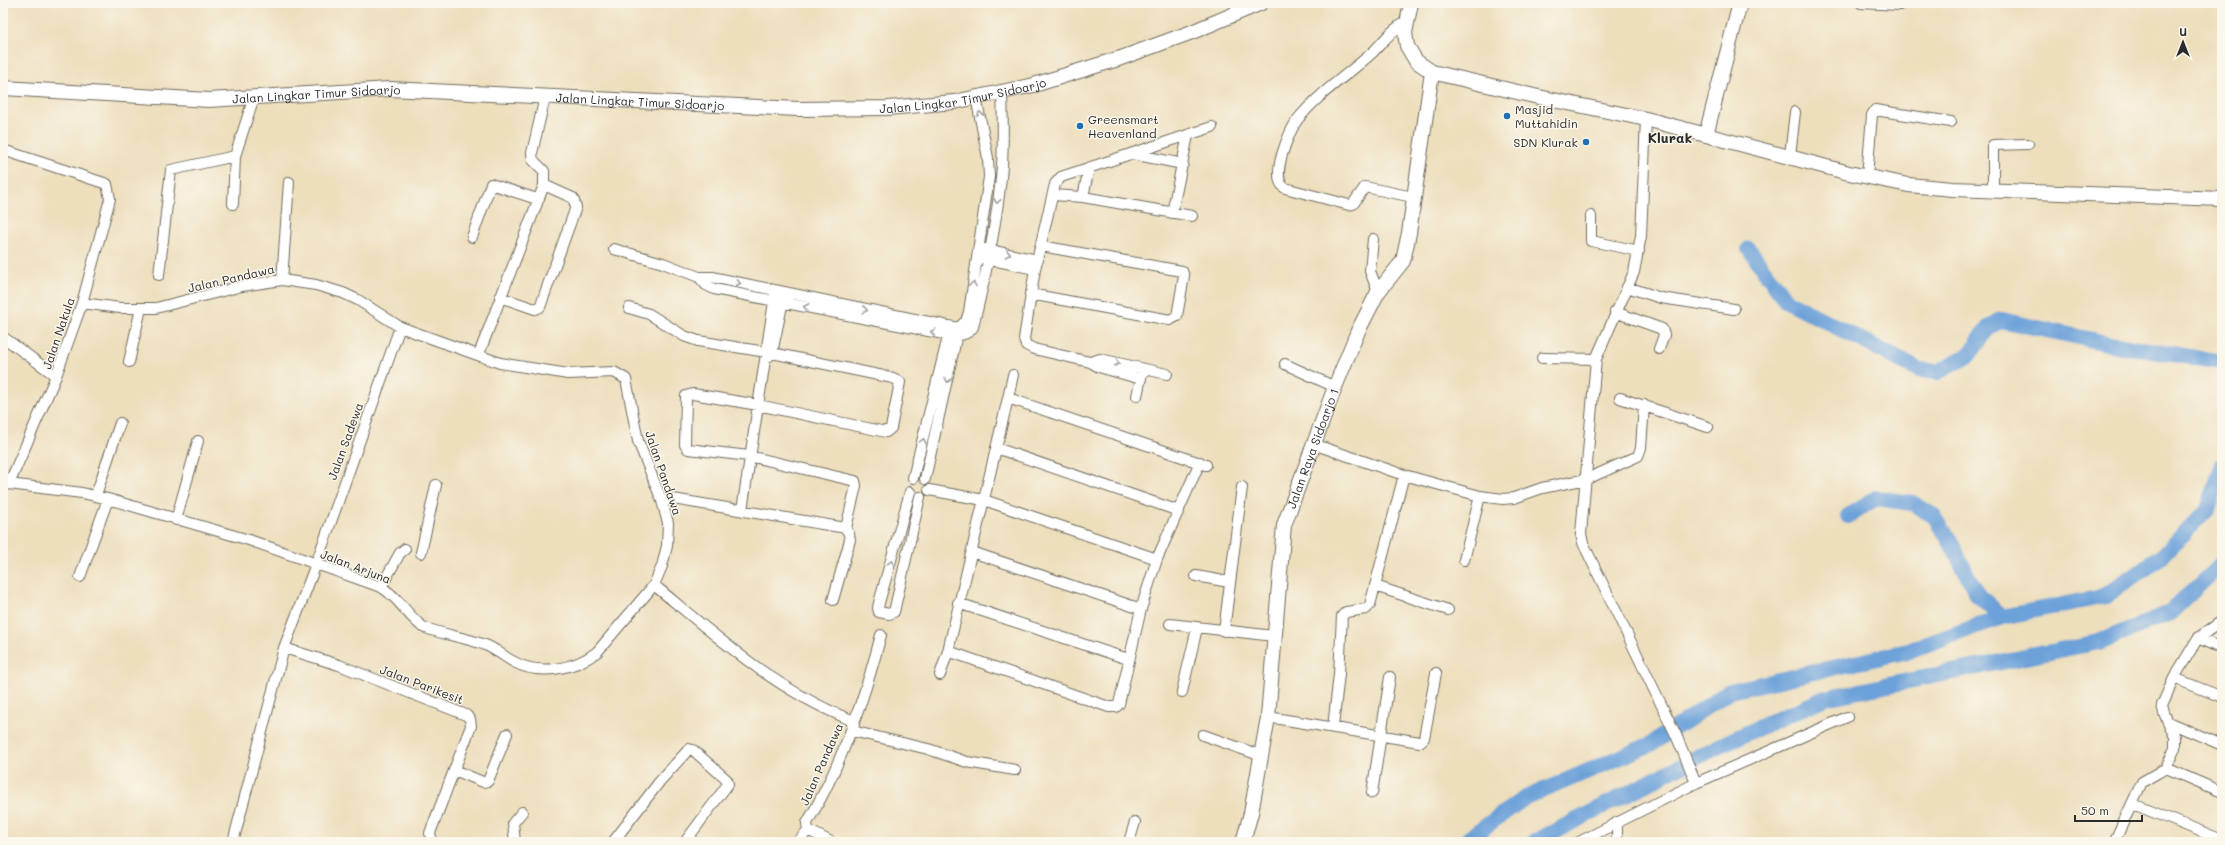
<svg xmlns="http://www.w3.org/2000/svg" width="2225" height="845" viewBox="0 0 2225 845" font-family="Mali,sans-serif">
  <rect width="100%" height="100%" fill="#fbf7ec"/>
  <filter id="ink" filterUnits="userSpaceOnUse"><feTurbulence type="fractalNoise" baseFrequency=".025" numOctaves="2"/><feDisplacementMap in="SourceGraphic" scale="8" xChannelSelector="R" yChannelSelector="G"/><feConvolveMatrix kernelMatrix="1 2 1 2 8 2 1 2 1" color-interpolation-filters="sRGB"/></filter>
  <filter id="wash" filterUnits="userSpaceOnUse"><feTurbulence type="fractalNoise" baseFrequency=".012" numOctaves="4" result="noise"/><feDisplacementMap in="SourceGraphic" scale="16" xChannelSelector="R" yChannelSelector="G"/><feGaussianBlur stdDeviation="0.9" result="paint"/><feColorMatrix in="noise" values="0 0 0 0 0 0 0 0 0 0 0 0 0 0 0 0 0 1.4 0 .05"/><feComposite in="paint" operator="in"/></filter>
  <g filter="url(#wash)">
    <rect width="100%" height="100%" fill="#eddebc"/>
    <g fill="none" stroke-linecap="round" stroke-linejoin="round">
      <!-- river -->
      <path stroke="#6ca1d9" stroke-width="16" d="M1749,249L1785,300L1919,370L1938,372L1969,355L1988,328L2001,320L2115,345L2222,362
        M1848,516L1876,498L1912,503L1934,516L1949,539L1977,594L2002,617
        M1464,842L1523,799L1651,744L1730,691L1908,651L2002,617L2106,596L2163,555L2208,509L2222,466
        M1534,842L1725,743L1825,698L2099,642L2170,613L2222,563"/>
    </g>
  </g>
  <g filter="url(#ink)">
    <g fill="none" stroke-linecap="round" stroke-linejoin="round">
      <defs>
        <path id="street" d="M1861,3L1900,5
          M1407,21C1392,29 1384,41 1373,52C1349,74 1319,93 1298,119C1289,131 1269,178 1285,188L1349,205L1353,204L1365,187L1413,197
          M1646,119L1641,236L1634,272L1596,359L1581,534L1583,543L1676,735L1696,783
          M3,150L107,184L110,199L82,303L56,376L9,484
          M1132,154L1183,164
          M1790,156L1795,112
          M1867,177L1872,115L1875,110L1951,122
          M1993,190V145L2028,144
          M1053,195L1083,197L1192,216
          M1083,197L1089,168
          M233,204L235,156L254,97
          M1172,213L1188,135
          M1591,216V241L1639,251
          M472,237L491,184L537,199
          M1373,239L1370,271L1378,292
          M614,249L663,263L699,277H712L958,328L966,321L969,312L989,177L988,158L976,97
          M984,249L1038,260
          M982,258L1035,269
          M159,275L171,170L235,156
          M699,277L706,285L714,289L949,335C958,336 967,336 973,327C985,279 996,227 1001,178C1004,149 1003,121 1002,92
          M282,280L289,182
          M1627,287L1661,298L1734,309
          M1030,294L1170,320L1177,316L1184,276L1182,271L1041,246
          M500,297L535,309L540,307L576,207L573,198L544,185
          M629,308L649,314L684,336L698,341L772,353L893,378L900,382L891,428L886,432L758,405L693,394L686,396L685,445L688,449L749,456L855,481L856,486L846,528
          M1615,312L1662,329L1664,335L1659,349
          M3,337L56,376
          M479,354L544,185V171L533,160L532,153L545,97
          M768,357L772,353L784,296
          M1542,358L1596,359
          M129,362L141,308
          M1090,362L1100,359L1167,374
          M1285,364L1335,387
          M1013,375L1008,398L1206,465
          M1141,379L1099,367L1090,362L1034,349L1026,345L1024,339L1035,269L1055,184L1061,177L1212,127
          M1137,396L1142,373
          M1008,398L948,651L1109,707H1116L1119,704L1141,609L1157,559L1200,462
          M1620,398L1708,427
          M1313,444L1404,475L1480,496L1503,499L1514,498L1542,488L1587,479L1638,456L1641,448L1644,405
          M996,448L1179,511
          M913,478L950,329
          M925,479L958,330
          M3,486L9,484L82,493L108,499L249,540L381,587C399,597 407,616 423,627C443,635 465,637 485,645C496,649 504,657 514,662C540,676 575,669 597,652L654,585L662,566L667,546L668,523L662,501L638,441L626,379L614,372L568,374L500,363L400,327L358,300L343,293L316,285L282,280L242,286L156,308H120L82,303
          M929,490L984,500L1157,559
          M910,492L879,603L878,608L879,612L889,614L894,612L920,497
          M96,495L120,423
          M662,501L673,499L846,528L849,534L850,540L833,600
          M742,510L775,295
          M176,520L198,441
          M972,552L1141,609
          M421,553L436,485
          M1464,560L1480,496
          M1196,576L1229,582
          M80,577L108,499
          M654,585C716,636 774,689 849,719L854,725
          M1375,586L1448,610
          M381,587L400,553L405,549
          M958,603L1128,659
          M1170,624L1274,636
          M1224,631L1242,487
          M2198,638L2222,649
          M284,648L339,665L466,715L470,719L471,726L430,833L432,842
          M940,675L948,651
          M2174,678L2222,697
          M1182,692L1197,628
          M1268,717L1420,742L1424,738L1436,673
          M2168,722L2222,745
          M1333,727L1339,674L1342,616L1346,612L1366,609L1370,605L1404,475
          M852,731L928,749L967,762L1015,770
          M1203,735L1262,756
          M2166,768L2222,792
          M454,770L483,782L488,781L507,734
          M1372,793L1390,677
          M2133,804L2222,840
          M233,842L284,648L316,564L400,327
          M515,842L513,823L522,812
          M613,842L660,781L689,749L693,750L727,780L728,784L685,842
          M798,842L808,830
          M831,842L808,830L807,823C842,765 864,700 881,635
          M1129,842L1135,822
          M1579,842L1696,783L1847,717
          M1617,842V822
          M2117,842L2116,838L2142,782L2166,768L2175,748V737L2164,713L2162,705L2174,678L2198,638L2222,621"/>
        <g id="secondary">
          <path d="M1411,3L1405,33L1407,46L1416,61L1432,72L1534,96L1646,119L1849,173L1908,185L1953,189L2222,199"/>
          <path id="s1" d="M3,88L209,100L390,89L798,109L888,108L954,102L1034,85L1121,58L1192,32L1261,3"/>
          <path d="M1706,135L1740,3"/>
          <path id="s2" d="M1243,842L1251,813L1268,717L1284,525L1335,387L1358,331L1378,292L1403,261L1409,233L1432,72"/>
        </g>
      </defs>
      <!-- street casing -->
      <use href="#street" stroke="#6f6a5e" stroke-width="12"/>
      <!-- secondary casing -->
      <use href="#secondary" stroke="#6f6a5e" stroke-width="16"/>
      <!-- street -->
      <use href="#street" stroke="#fff" stroke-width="10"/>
      <!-- secondary -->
      <use href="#secondary" stroke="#fff" stroke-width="14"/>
    </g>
    <!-- one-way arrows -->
    <defs><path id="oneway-chevron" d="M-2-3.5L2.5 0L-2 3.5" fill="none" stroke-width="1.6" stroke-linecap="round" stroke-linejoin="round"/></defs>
    <g stroke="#a0a0a0">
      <use href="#oneway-chevron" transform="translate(980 114) rotate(-101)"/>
      <use href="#oneway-chevron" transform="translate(997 201) rotate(99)"/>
      <use href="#oneway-chevron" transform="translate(1008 254) rotate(12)"/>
      <use href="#oneway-chevron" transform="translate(738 283) rotate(12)"/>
      <use href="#oneway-chevron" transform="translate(973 284) rotate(-81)"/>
      <use href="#oneway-chevron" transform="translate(806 307) rotate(-169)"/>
      <use href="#oneway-chevron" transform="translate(865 310) rotate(12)"/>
      <use href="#oneway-chevron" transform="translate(933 332) rotate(-169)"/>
      <use href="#oneway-chevron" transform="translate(1117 363) rotate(13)"/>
      <use href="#oneway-chevron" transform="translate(948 380) rotate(103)"/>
      <use href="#oneway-chevron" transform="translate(923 441) rotate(-76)"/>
      <use href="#oneway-chevron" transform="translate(891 563) rotate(-75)"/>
    </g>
  </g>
  <!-- markers -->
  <g fill="#1f6fb2" stroke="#fbf7ec" stroke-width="1.5">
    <circle cx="1507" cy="116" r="4"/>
    <circle cx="1080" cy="126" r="4"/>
    <circle cx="1586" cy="142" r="4"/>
  </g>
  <g text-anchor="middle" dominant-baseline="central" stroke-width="3" stroke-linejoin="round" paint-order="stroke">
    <!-- street labels -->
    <g font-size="12" fill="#2b2b2b" stroke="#fbf7ec">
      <text stroke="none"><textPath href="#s1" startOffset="962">Jalan Lingkar Timur Sidoarjo</textPath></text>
      <text stroke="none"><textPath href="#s1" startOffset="314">Jalan Lingkar Timur Sidoarjo</textPath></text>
      <text stroke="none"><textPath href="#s1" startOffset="638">Jalan Lingkar Timur Sidoarjo</textPath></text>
      <text transform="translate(231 278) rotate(-13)">Jalan Pandawa</text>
      <text transform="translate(58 333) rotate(-71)">Jalan Nakula</text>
      <text transform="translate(345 441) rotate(-70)">Jalan Sadewa</text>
      <text stroke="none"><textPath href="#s2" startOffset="402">Jalan Raya Sidoarjo 1</textPath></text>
      <text transform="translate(664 473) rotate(71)">Jalan Pandawa</text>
      <text transform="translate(356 566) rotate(21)">Jalan Arjuna</text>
      <text transform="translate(422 684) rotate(21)">Jalan Parikesit</text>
      <text transform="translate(821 764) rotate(-66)">Jalan Pandawa</text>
    </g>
    <!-- poi labels -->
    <g font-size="12" fill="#2b2b2b" stroke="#fbf7ec" text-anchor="start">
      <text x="1515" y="109">Masjid<tspan x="1515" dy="14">Muttahidin</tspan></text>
      <text x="1088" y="119">Greensmart<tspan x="1088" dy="14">Heavenland</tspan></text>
      <text x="1578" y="142" text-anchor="end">SDN Klurak</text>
    </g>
    <!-- quarter labels -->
    <g font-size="14" font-weight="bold" fill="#2b2b2b" stroke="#fbf7ec">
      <text x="1670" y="137">Klurak</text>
    </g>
  </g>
  <!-- margin -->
  <rect width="2225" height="845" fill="none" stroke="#fbf7ec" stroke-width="16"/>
  <!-- north arrow -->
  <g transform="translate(2183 42)" stroke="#fbf7ec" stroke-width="3" paint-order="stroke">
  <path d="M0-3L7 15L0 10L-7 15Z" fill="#2b2b2b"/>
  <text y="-6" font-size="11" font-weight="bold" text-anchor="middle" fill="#2b2b2b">U</text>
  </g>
  <!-- scale -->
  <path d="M2075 815v6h67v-6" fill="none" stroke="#2b2b2b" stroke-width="2"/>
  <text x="2081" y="815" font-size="12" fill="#2b2b2b" stroke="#fbf7ec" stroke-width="3" paint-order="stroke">50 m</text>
</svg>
